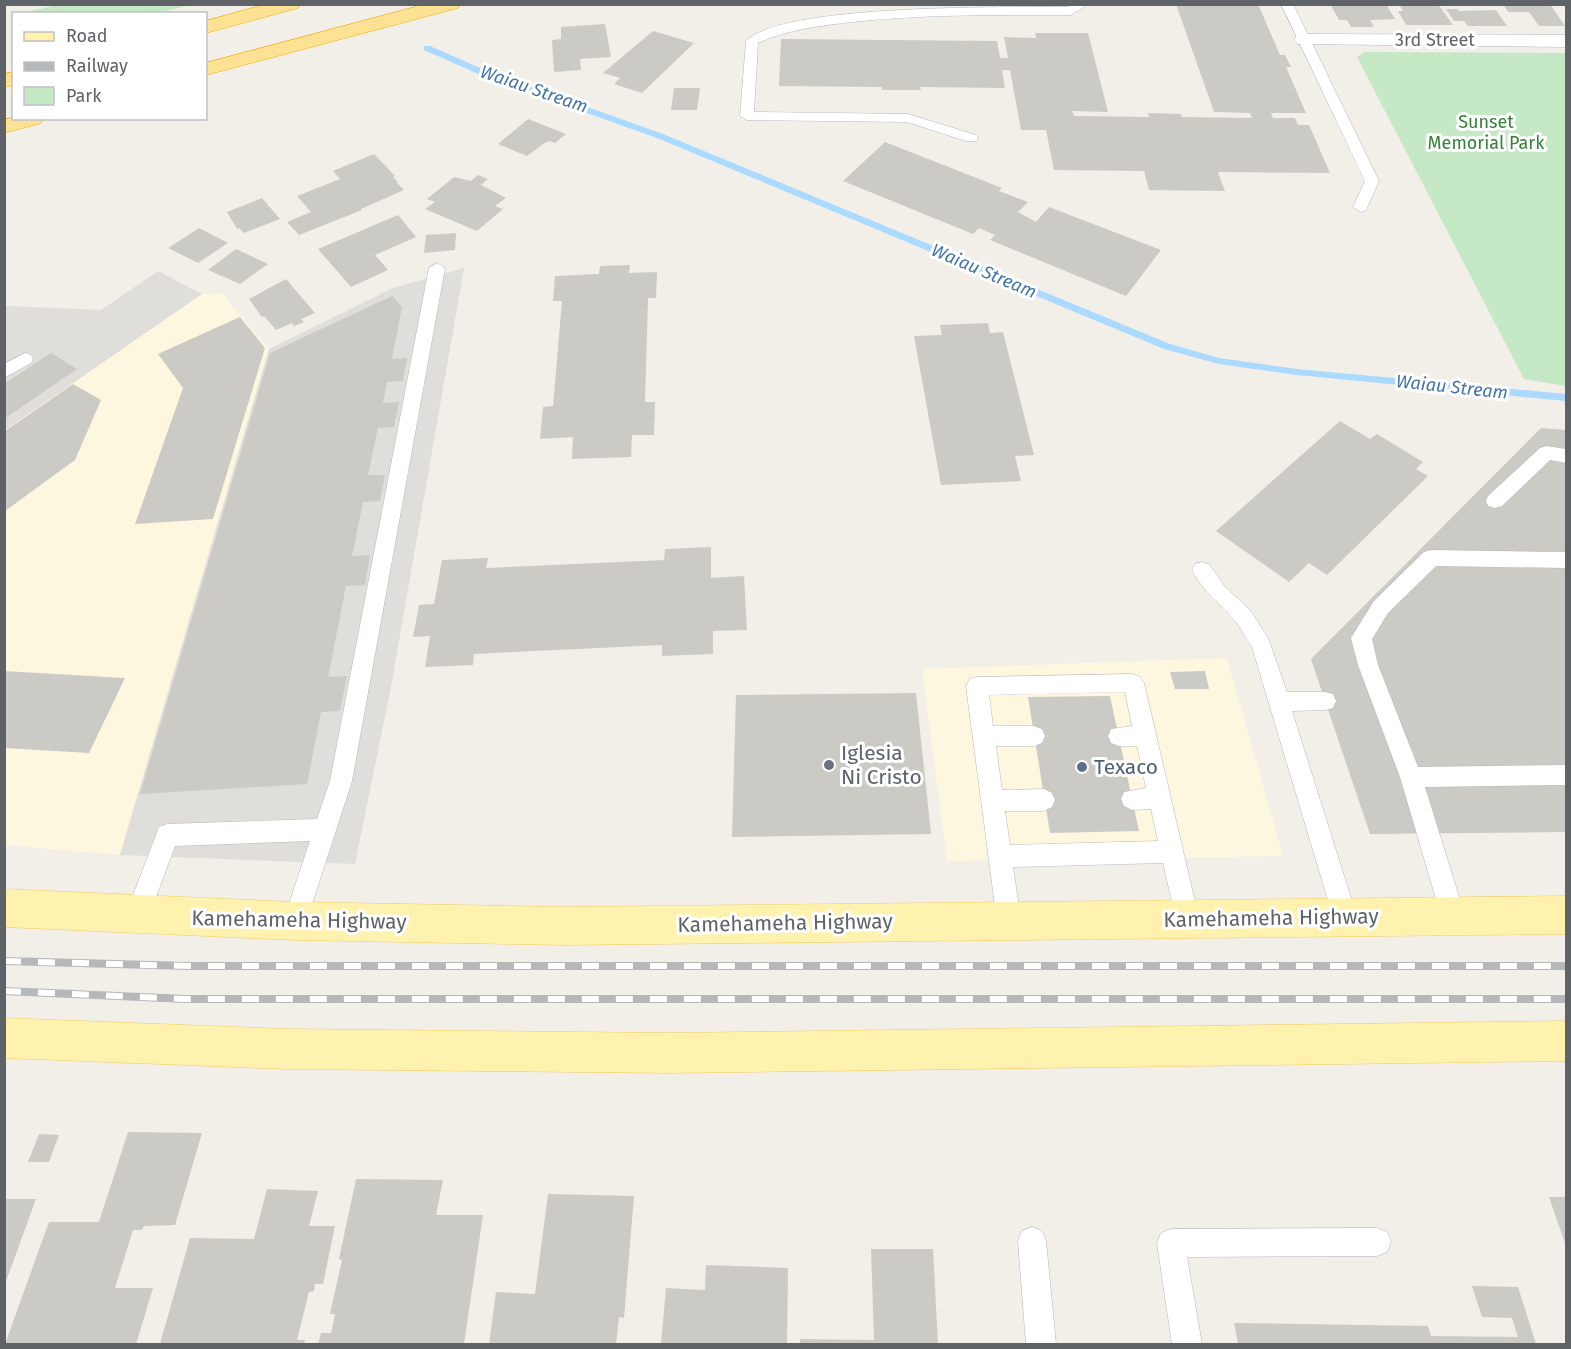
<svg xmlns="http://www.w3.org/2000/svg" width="1571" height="1349" viewBox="0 0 1571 1349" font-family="'Fira Sans',sans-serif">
  <rect width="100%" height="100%" fill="#f1efe8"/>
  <!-- commercial -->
  <path fill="#fef7e0" d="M222,293L269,349L120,855L5,845L4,430L202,294Z
    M1227,658L1283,856L947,861L922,669Z"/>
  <!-- industrial -->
  <path fill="#e0deda" d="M464,268L391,687L355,864L120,855L269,349L393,288Z
    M158,271L202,294L5,430V306L101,310Z"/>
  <!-- green -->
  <path fill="#c5e8c5" d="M57,5V4L191,5L158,13H23Z
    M1365,52L1566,53V386L1524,379L1357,57Z"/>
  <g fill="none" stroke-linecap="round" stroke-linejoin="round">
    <!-- stream -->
    <path fill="#aadaff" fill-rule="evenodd" d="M424,46H430L487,71L663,134L1170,344L1219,358L1297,369L1566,394V401L1297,375L1219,364L1164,349L657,138L481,75L424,50Z"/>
  </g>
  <!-- building -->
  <path fill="#cccac5" d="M1176,4H1258L1280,55H1285L1291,67H1286L1306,113H1271L1273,118H1295L1298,125H1309L1330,173L1218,172L1225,191L1149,190L1144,171L1054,170L1046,130H1021L1010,70H1002L1005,88L920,87L921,90H882V87L779,86L781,39L997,41L1000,58H1008L1004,37L1036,38L1035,33H1088L1108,112L1072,111L1074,116L1149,117L1148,113L1181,114L1182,117L1252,118L1250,113L1214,112Z
    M1330,4H1386L1395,19L1370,20L1374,27H1351L1347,20H1339Z
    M1399,4H1438L1453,25H1406L1398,11H1403Z
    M1503,4H1550L1565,26H1539L1529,12H1508Z
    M1446,9H1457L1459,11L1496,10L1507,26H1468L1464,21H1454Z
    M605,24L611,57L580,59L581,70L554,72L552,40L561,39V27Z
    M653,31L694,43L642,93L614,84L620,78L603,73Z
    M674,88H700L697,110H671Z
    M528,119L566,134L555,143L549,141L543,144L527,156L498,144Z
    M885,142L1002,188L999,191L1028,202L1018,212L1036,222L1049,207L1161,250L1126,296L990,240L995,235L979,228L973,234L843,181Z
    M374,154L395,176L393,177L398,182H396L404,190L361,209L362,210L299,235L287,222L311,212L297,196L340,179L333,171Z
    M478,175L488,179L481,185L506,198L495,206L503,209L477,231L425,209L435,202L427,199L454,177L471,181Z
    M262,198L280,219L244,233L239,228L237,229L227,212Z
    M398,215L416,237L375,255L388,270L351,287L318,249Z
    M199,228L228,243L198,263L168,248Z
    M456,233L455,250L424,253L426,235Z
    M236,249L268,264L240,284L208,270Z
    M630,265L629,273L657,272L656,298H648L645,402H655L654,435H632L631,457L572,459L573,437L540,439L543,407L553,406L562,301H553L555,276L599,274L600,266Z
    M286,279L315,313L301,319L304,322L294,326L292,323L276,330L264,316L262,317L249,299Z
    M392,296L402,307L392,359L407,358L403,381L387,382L383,403L399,402L394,427L378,428L368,475H385L380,501L363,502L352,556L370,555L365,585L346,586L328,677L347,676L340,711L321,712L307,784L140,794L270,353Z
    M240,317L265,348L213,519L135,524L183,388L158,354Z
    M988,323L990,333L1003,332L1034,455L1015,456L1021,481L941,485L914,336L942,335L940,325Z
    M51,353L77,369L4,419V384Z
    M73,384L101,400L75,460L5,511V431Z
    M1340,421L1370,439L1377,434L1423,462L1416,469L1428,476L1327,575L1309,563L1289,582L1216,531Z
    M1541,428L1566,430V832L1370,834L1311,659Z
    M711,547V578L744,576L747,630L713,631V654L662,656V645L474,654L473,665L425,667L430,636L413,637L419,605L434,604L442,560L488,558L486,568L664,560L665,549Z
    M4,671L125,678L89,753L4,748Z
    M1205,671L1209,689H1175L1170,672Z
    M916,693L931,834L732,837L736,695Z
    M1110,696L1139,831L1050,833L1028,697Z
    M128,1132L202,1133L175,1225L144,1226L142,1230H133L115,1288H153L136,1344H5L49,1222H99Z
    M39,1134L59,1135L49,1162H28Z
    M356,1179L443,1180L436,1215H483L464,1344H318L321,1333H331L335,1314H330L342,1260L339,1259Z
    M267,1189L318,1191L309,1226H335L323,1284H315L314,1291L309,1292L297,1340H305L304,1344H160L190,1238L254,1239Z
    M548,1194L634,1196L624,1318L619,1317L616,1344H489L496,1292L535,1294Z
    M1549,1197H1566V1246Z
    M5,1199H36L5,1284Z
    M871,1249H933L938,1344H800V1339L874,1340Z
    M706,1265L788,1268L787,1344H661L666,1288L705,1290Z
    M1472,1286L1518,1287L1536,1344H1238L1234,1323L1428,1326L1431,1336L1518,1337L1512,1318L1482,1317Z"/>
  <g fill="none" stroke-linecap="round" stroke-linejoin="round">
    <defs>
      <path id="lane" d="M1073,4H1089L1071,15C998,15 924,14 852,22C820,26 788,29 758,43L754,112L908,114L976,135L978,138L976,141H966L907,122L747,120L740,116L746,41C780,4 1012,7 1068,7Z
        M1281,4H1293L1379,181L1366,210L1361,212L1353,207L1365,181Z
        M437,263L445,268L352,781L304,929L295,933L286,929L283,921L310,841L175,846L146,924L137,928L128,924L125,916L159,827L167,824L317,819L330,781L429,268Z
        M25,353L31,355L33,359L31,363L4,378V364Z
        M1546,446L1566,449V463L1550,460L1502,506L1495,508L1488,506L1486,501L1488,496L1540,448Z
        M1431,550L1566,552V568L1436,566L1388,613L1372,639L1378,665L1418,767L1566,765V785L1425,787L1465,916L1462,924L1453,928L1444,924L1441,916L1400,777L1358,665L1351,638L1374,601L1424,552Z
        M1202,562L1209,564L1225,587L1250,610L1268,638L1287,692H1325L1333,694L1336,701L1333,708L1325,710L1292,711L1357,917L1354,925L1345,929L1336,925L1333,917L1252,647C1246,639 1242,629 1236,622C1220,602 1205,595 1192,570L1195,564Z
        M1133,674L1140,677L1144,683L1199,919L1196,927L1187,931L1178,927L1163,863L1013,867L1021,921L1018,929L1009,933L1000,929L997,921L966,686L970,679L977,677ZM1125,692L1132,726L1111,729L1108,736L1111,743L1119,746H1137L1146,788L1124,792L1121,799L1124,806L1132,810L1151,809L1158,841L1010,845L1005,811H1044L1052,807L1055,800L1052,793L1044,789L1002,790L996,746H1034L1042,743L1045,736L1042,729L1034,726H993L989,695Z
        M1032,1227L1042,1231L1046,1241L1056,1344H1026L1018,1241L1022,1231Z
        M1377,1228L1387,1232L1391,1242L1387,1252L1377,1256L1187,1257L1202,1344H1172L1157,1243L1161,1233L1171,1229Z"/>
      <path id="street" d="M1304,34L1566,35V47L1297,44L1294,40L1297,36Z"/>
      <path id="primary" d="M4,889L295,902L565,907L1566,896V934L565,945L295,940L4,927Z
        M4,1018L287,1029L670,1033L1566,1021V1061L670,1073L287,1069L4,1058Z"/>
      <path id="highway" d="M267,4H300L298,8L206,33V21Z
        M426,4H460L458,8L206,75V63Z
        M14,72V85L4,87V74Z
        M14,117V118H44L41,123L4,133V120Z"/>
    </defs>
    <!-- lane casing -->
    <use href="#lane" stroke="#b5b8bc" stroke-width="1"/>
    <!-- street casing -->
    <use href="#street" stroke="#b5b8bc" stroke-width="1"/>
    <!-- primary casing -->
    <use href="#primary" stroke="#f2c960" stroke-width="1"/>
    <!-- highway casing -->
    <use href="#highway" stroke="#f9ab00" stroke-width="1"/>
    <!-- lane -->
    <use href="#lane" fill="#fff" fill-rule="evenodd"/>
    <!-- street -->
    <use href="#street" fill="#fff" fill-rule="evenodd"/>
    <!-- primary -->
    <use href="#primary" fill="#fff2af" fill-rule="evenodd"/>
    <!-- highway -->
    <use href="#highway" fill="#fde293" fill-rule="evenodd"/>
    <defs>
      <path id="rail" d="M4,961L188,966H1566
        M4,991L186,999H1566"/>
    </defs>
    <!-- rail casing -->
    <use href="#rail" stroke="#b6b7b8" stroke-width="8"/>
    <!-- rail -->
    <use href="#rail" stroke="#fff" stroke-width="6" stroke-dasharray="17" stroke-linecap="butt"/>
  </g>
  <!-- markers -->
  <circle fill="#6b7280" stroke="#fff" stroke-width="2" cx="829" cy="765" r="6"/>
  <circle fill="#5c6f8a" stroke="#fff" stroke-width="2" cx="1082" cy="767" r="6"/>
  <g text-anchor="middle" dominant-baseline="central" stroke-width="6" stroke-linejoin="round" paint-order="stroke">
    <!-- far-street labels -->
    <g font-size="18" fill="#5f6368" stroke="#fff">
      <text x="1435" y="40">3rd Street</text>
    </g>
    <!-- far-water labels -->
    <g font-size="18" font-style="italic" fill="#4174aa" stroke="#fff">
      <text transform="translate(534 89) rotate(19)">Waiau Stream</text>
      <text transform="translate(984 271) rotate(23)">Waiau Stream</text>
      <text transform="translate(1452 387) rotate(6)">Waiau Stream</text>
    </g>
    <!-- far-park labels -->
    <g font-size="18" fill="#348238" stroke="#fff">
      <text x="1486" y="122">Sunset<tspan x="1486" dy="21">Memorial Park</tspan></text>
    </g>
    <!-- worship labels -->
    <g font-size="21" fill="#5b616d" stroke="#fff" text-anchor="start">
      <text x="841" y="753">Iglesia<tspan x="841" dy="24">Ni Cristo</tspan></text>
    </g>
    <!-- service labels -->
    <g font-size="21" fill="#4e5e75" stroke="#fff" text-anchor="start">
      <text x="1094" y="767">Texaco</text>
    </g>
    <!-- street labels -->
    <g font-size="21" fill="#5f6368" stroke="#fff">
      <text transform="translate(1271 918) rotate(-1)">Kamehameha Highway</text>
      <text transform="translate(299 920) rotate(1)">Kamehameha Highway</text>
      <text transform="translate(785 923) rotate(-1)">Kamehameha Highway</text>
    </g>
  </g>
  <!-- border -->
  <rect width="1571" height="1349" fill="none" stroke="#5f6368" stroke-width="12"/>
  <!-- legend -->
  <rect x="12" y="12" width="195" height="108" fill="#ffffff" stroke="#bfc1c3" stroke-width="1.5"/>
  <rect x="24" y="32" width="30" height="9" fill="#fff2af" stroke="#bfc1c3" stroke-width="1.5"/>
  <text x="66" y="42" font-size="18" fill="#5f6368">Road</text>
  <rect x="24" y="62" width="30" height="9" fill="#b6b7b8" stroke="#bfc1c3" stroke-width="1.5"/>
  <text x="66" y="72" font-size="18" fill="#5f6368">Railway</text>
  <rect x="24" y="87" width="30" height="18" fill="#c5e8c5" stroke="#bfc1c3" stroke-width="1.5"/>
  <text x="66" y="102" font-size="18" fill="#5f6368">Park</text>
</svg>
